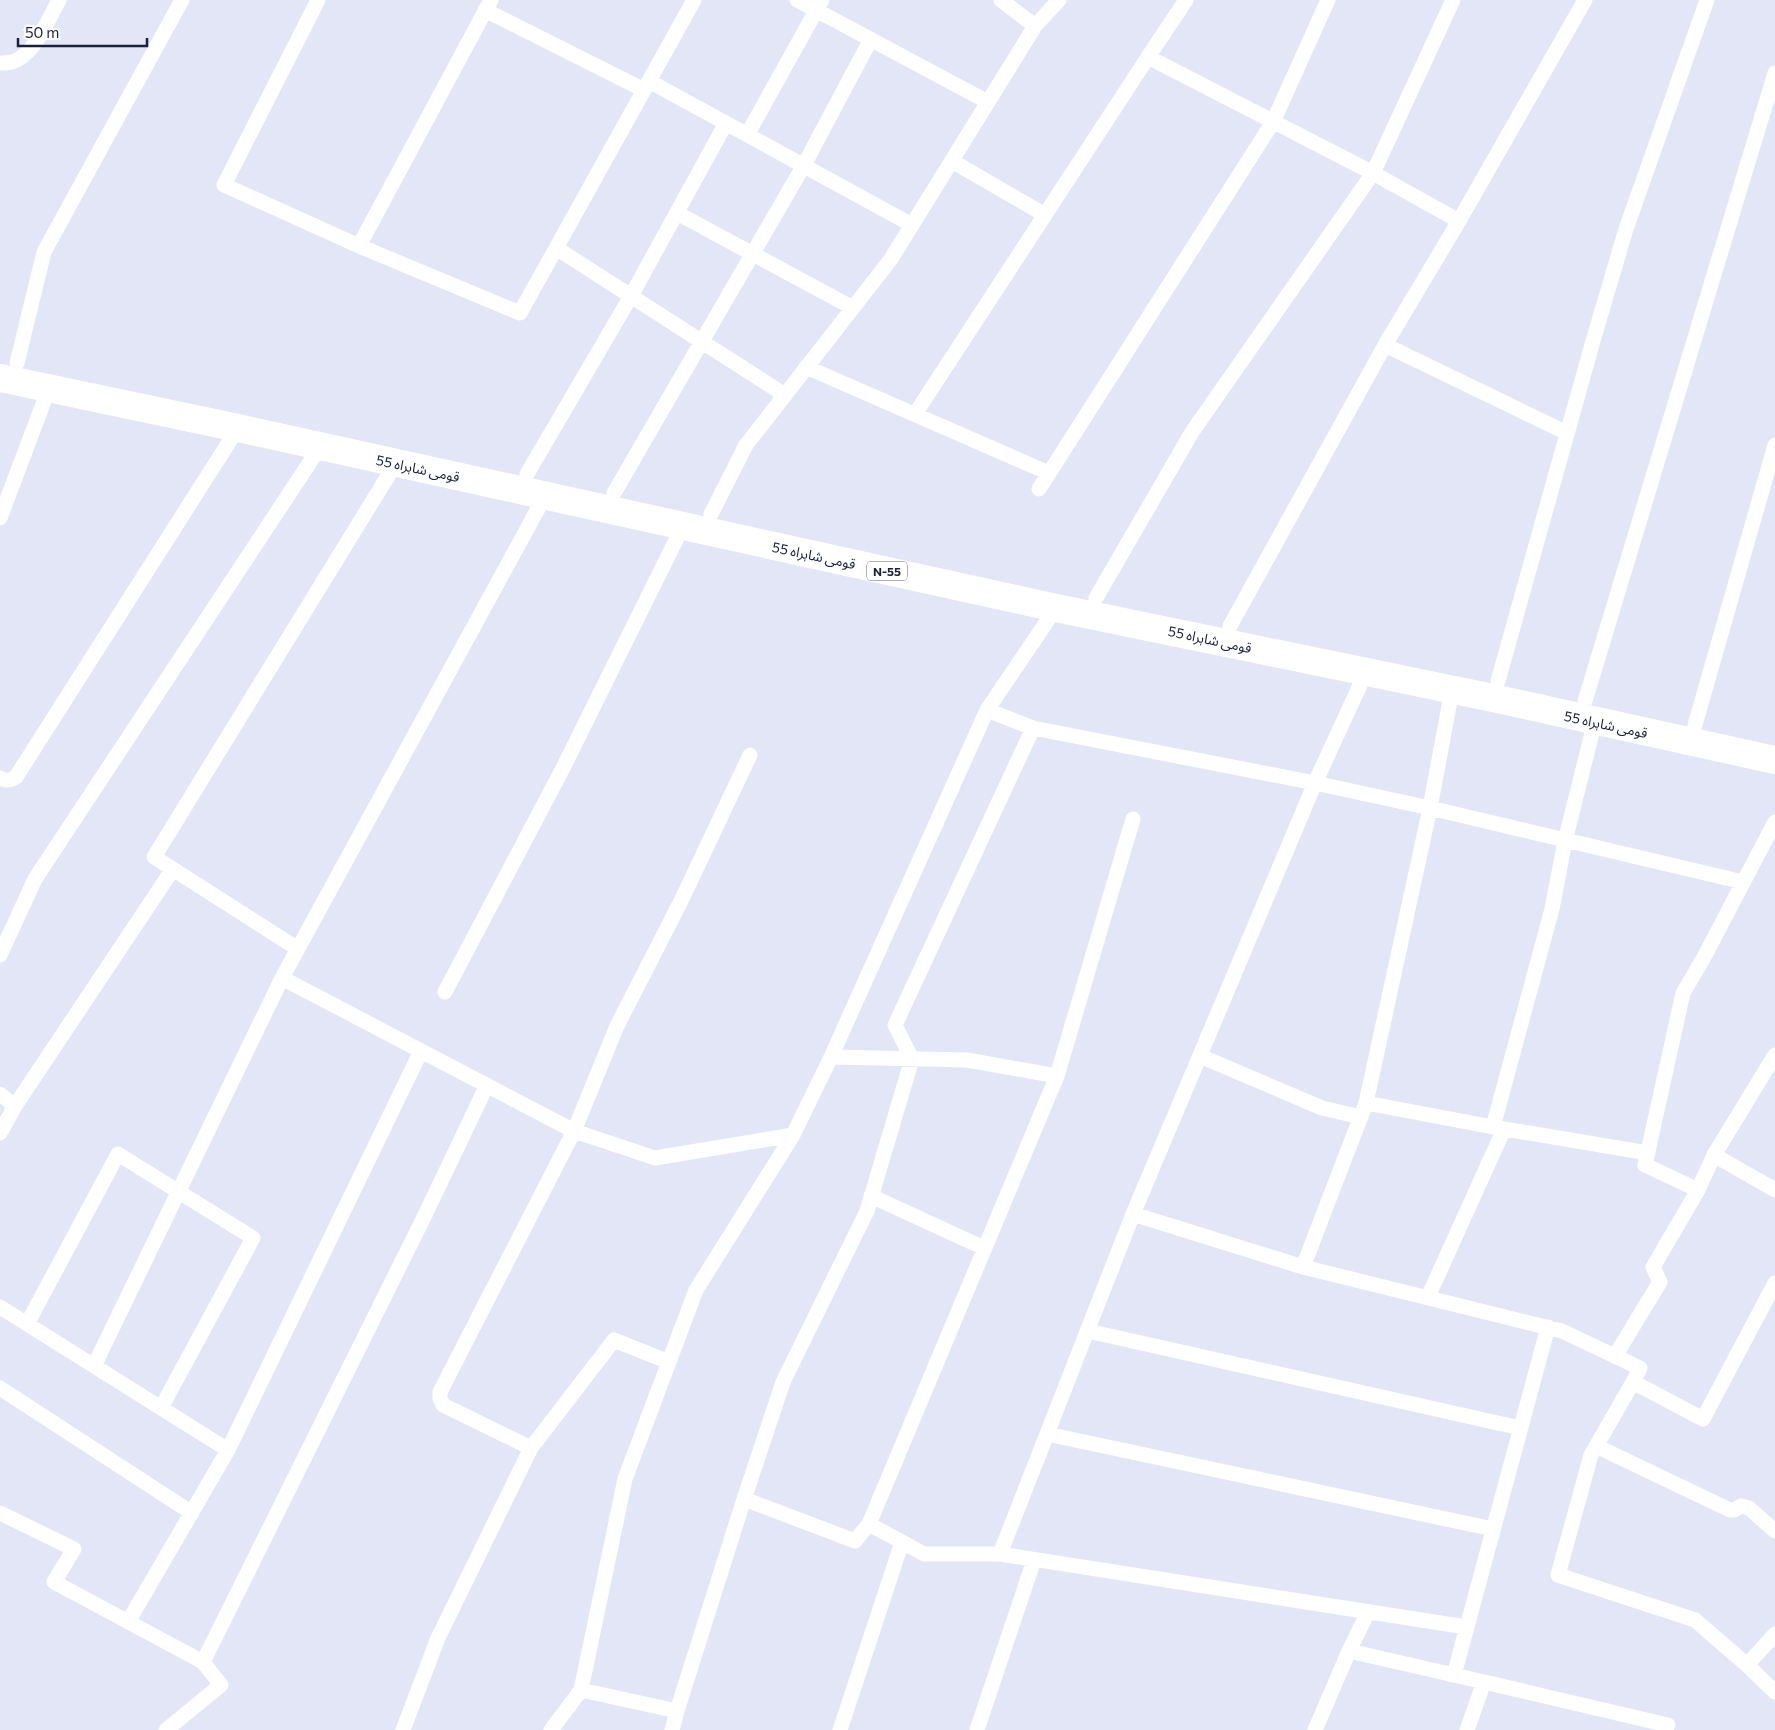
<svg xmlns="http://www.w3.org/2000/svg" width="1775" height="1730" viewBox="0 0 1775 1730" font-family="Commissioner,'Noto Sans Arabic',sans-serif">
  <rect width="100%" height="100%" fill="#e2e6f6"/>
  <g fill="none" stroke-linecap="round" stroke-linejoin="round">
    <!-- street -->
    <path stroke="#fff" stroke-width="15" d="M318,0L224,185L359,246
      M491,0L359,246L520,313L694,0
      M797,0L988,102
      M1001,0L1035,26
      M1453,0L1373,173L1459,221L1585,0
      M485,10L644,90
      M0,63C4,63 8,63 12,62C34,56 49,18 59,0
      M649,81L912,225
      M747,135L822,0
      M952,161L1045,215
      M677,213L853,308
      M556,248L785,395
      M1385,345L1459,221
      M17,363L44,252L182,0
      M806,367L1049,473
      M915,414L1148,57
      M527,474L631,296L726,123
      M1039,489L1273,122L1328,0
      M614,493L804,165L871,39
      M711,514L746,445L891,259L1035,26L1059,0
      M0,518L49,388
      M1096,598L1192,432L1373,173L1148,57L1186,0
      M1056,608L987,710L1033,728L1315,783L1430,808L1366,1103L1493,1127
      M1230,626L1385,345L1567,433
      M1366,672L1315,783L1133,1214L1303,1267L1562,1331L1640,1368L1633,1382L1703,1419L1775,1283
      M1498,681L1593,341L1626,229L1707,0
      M1452,690L1430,808L1743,882
      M1585,701L1775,73
      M987,710L831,1057L967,1060L1057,1076L1133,819
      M1595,721L1565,841L1552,909L1493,1127L1648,1153
      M1695,725L1775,445
      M1033,728L895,1025L912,1059L867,1211L783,1382L744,1499L855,1541L869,1524L1057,1076
      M750,755L682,899L617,1026L574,1131L655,1158L793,1135L831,1057
      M0,778C6,781 10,781 16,777L238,428
      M298,949L154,857L396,463
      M0,955L35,879L320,447
      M445,992L563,768L683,526
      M1775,1055L1714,1155L1775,1190
      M1200,1056L1322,1108L1361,1117
      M0,1094L15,1106L173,869
      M0,1133L15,1106
      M1714,1155L1698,1190L1645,1165L1683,993L1703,959L1775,822
      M871,1196L984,1248
      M1133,1214L1000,1554L1466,1627
      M1303,1267L1366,1103
      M1428,1297L1504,1129
      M0,1307L228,1450L421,1051
      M27,1324L118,1154L253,1238L161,1408
      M1548,1327L1454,1675L1668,1725
      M1088,1331L1520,1428
      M1615,1356L1660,1282L1653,1267L1698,1190
      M94,1366L282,978
      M1633,1382L1591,1455L1558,1575L1695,1620L1747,1665
      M0,1388L192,1513
      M1047,1434L1493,1529
      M1596,1446L1730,1510H1734L1741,1506L1749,1508L1775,1531
      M531,1448L443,1405L440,1398V1392L574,1131L282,978L545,496
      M744,1499L677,1711L581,1690L625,1479L696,1290L793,1135
      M0,1513L74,1549L54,1582L203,1662L425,1215L487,1085
      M869,1524L924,1554H1000
      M1368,1612L1349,1651L1454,1675
      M128,1622L228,1450
      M1775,1634L1747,1665L1775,1692
      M166,1730L221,1685L203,1662
      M403,1730L438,1638L531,1448L614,1340L669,1362
      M551,1730L581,1690
      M672,1730L677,1711
      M840,1730L902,1542
      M977,1730L1034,1560
      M1315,1730L1349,1651
      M1467,1730L1484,1682"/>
    <!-- highway -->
    <path stroke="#fff" stroke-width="28" d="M0,378L238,428L1056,608L1493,698L1775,760"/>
  </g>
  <g text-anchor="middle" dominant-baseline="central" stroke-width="4" stroke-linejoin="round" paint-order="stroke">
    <!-- shield labels -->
    <rect fill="#fff" stroke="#5f6377" stroke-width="1" x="867" y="561.5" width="40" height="19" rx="4"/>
    <g font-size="12" font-weight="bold" fill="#1b203d">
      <text x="887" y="571">N-55</text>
    </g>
    <!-- street labels -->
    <g font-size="14" fill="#1b203d" stroke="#fff">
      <text transform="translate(418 468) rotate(12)">قومی شاہراہ 55</text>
      <text transform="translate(814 555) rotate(12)">قومی شاہراہ 55</text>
      <text transform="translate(1210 639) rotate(12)">قومی شاہراہ 55</text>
      <text transform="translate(1606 724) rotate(12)">قومی شاہراہ 55</text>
    </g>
  </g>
  <!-- scale -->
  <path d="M18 38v8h129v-8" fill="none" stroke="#1b203d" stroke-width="2.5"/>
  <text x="25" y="38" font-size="15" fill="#1b203d" stroke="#ffffff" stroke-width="4" paint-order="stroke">50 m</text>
</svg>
